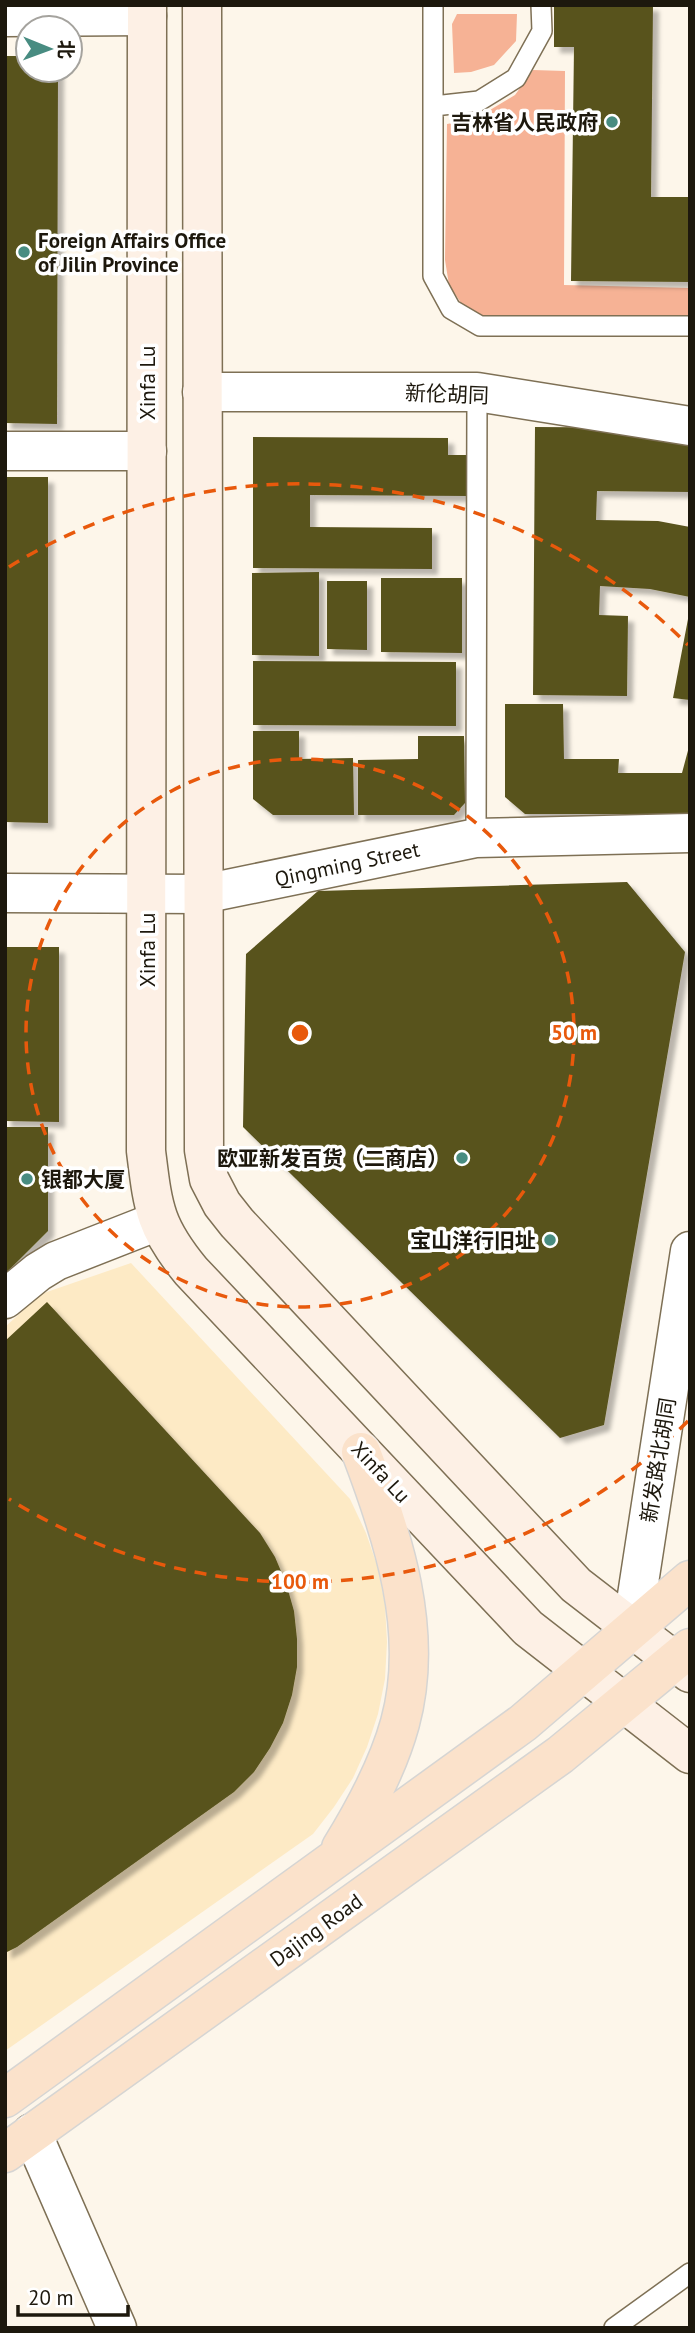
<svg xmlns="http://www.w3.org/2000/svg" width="695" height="2333" viewBox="0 0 695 2333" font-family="'PT Sans','Noto Sans SC',sans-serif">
  <defs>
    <filter id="shadow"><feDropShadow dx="6" dy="6" stdDeviation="2" flood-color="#0004"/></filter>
  </defs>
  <rect width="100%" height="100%" fill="#fdf6ea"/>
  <!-- built -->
  <path fill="#fdeac5" d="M131,1263L350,1499L366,1533L378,1568L385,1605L387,1642L385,1679L378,1714L367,1747L353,1778L334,1807L313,1834L5,2051V1327L41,1294Z"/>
  <!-- green -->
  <path fill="#f6b295" d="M457,14H517L516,41L494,65L471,72L454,73L452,24Z
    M533,70L565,71L564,285L690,288V317L484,316L463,306L449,285L445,260L447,124L475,119L515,95Z"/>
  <!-- building -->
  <path fill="#58521d" filter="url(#shadow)" d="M554,5H653L651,197H690V282L571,281L574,47H554Z
    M5,56H28V70H58L57,424L5,423Z
    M535,427L690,428V492L597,491L596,520L658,521L690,527V597L650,589L600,586L599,615L628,616L627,696L533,695Z
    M253,437L448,438V455H468V496L310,495V527L432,528V569L253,568Z
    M5,477H48V823L5,822Z
    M319,572V656L252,655V573Z
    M381,578H462V653L381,652Z
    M327,581H367V650L327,649Z
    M688,619H690V700L673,698Z
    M253,661L456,662V726L253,725Z
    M505,704H563L564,759H619L618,773H682L690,743V814H525L505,797Z
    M253,731H299V759L353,758L354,815H273L253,799Z
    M418,736H464L465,803L454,815H358V760L418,759Z
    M627,882L685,952L604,1425L560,1438L243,1127L246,954L318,891Z
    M5,947H59V1122L5,1121Z
    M5,1127H48V1231L5,1274Z
    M47,1302L260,1533L275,1557L286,1583L294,1611L297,1639V1667L292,1695L283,1723L270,1748L254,1772L234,1792L17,1947L5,1953V1341Z"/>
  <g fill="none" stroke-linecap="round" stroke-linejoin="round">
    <defs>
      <path id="service" d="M433,5V276L451,309L480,326H690
        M434,106L479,101L516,78L542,31L541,5
        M476,838L477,392
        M614,2328L690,2273"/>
      <path id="minor" d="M5,17L147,16
        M202,392H477L690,426
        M5,451H147
        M5,1299L38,1272L56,1261L158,1221
        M632,1628L690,1251"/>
      <path id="tertiary" d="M5,893L203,894L476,838L690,833
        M32,2133L117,2328"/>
      <path id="secondary" d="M147,5L146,1151C153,1207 154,1226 191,1271L528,1628L690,1754
        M202,5L204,1150L209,1179L222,1204L237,1223L576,1585L690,1673"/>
      <path id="primary" d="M341,1848C365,1809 388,1767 400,1723C425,1632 393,1536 361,1452
        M5,2098L523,1723L690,1580
        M5,2153L560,1755L690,1648"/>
    </defs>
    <!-- service casing -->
    <use href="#service" stroke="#7e7055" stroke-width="22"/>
    <!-- minor casing -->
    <use href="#minor" stroke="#7e7055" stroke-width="41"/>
    <!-- tertiary casing -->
    <use href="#tertiary" stroke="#7e7055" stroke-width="41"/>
    <!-- secondary casing -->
    <use href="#secondary" stroke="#7e7055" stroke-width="41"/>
    <!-- primary casing -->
    <use href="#primary" stroke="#d6d5d3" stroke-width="41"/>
    <!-- service -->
    <use href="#service" stroke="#fff" stroke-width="19"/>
    <!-- minor -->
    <use href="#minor" stroke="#fff" stroke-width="38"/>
    <!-- tertiary -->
    <use href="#tertiary" stroke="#fff" stroke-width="38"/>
    <!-- secondary -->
    <use href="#secondary" stroke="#fdf0e5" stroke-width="38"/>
    <!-- primary -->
    <use href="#primary" stroke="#fbe2cb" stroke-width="38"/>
  </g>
  <!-- distance rings -->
  <g fill="none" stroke="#e8590c" stroke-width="3.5" stroke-dasharray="12 9">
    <circle cx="300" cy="1033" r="274"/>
    <path d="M688 1421A549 549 0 0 1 9 1499M9 567A549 549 0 0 1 688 645"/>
  </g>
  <!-- markers -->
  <g fill="#488c81" stroke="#fff" stroke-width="2.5">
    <circle cx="612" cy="122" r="7"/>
    <circle cx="24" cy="252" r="7"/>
    <circle cx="462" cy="1158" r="7"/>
    <circle cx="27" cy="1179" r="7"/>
    <circle cx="550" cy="1240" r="7"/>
  </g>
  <g text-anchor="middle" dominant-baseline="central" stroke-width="7" stroke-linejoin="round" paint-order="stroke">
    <!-- poi labels -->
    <g font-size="21" font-weight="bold" fill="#1d180d" stroke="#fff" text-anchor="end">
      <text x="598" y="122">吉林省人民政府</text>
      <text x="38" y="240" text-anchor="start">Foreign Affairs Office<tspan x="38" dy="24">of Jilin Province</tspan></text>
      <text x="448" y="1158">欧亚新发百货（二商店）</text>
      <text x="41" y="1179" text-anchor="start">银都大厦</text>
      <text x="536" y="1240">宝山洋行旧址</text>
    </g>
    <!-- street labels -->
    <g font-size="21" fill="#1d180d" stroke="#fff">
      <text transform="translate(147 383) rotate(-90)">Xinfa Lu</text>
      <text transform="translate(447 394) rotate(2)">新伦胡同</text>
      <text transform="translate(347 864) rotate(-12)">Qingming Street</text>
      <text transform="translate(147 950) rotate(-90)">Xinfa Lu</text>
      <text transform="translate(658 1460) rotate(-81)">新发路北胡同</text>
      <text transform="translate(381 1472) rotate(47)">Xinfa Lu</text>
      <text transform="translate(316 1930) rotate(-36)">Dajing Road</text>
    </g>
  </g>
  <circle cx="300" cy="1033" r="10" fill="#e8590c" stroke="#fff" stroke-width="3.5"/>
  <g font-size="21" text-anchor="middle" font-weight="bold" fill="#e8590c" stroke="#fff" stroke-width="7" stroke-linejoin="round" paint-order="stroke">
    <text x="574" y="1040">50 m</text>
    <text x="300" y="1589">100 m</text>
  </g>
  <!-- border -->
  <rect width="695" height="2333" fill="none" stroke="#1d180d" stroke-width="14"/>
  <!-- north arrow -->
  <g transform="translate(49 49) rotate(91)"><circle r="33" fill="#ffffff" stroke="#a5a39e" stroke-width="2"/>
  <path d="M0-5L12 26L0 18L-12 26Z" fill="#488c81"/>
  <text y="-10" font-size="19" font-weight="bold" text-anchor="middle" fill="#1d180d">北</text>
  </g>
  <!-- scale -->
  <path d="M18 2305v10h110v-10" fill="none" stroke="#1d180d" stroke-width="3.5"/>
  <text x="28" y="2305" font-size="21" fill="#1d180d" stroke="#ffffff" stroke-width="5" paint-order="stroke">20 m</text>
</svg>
